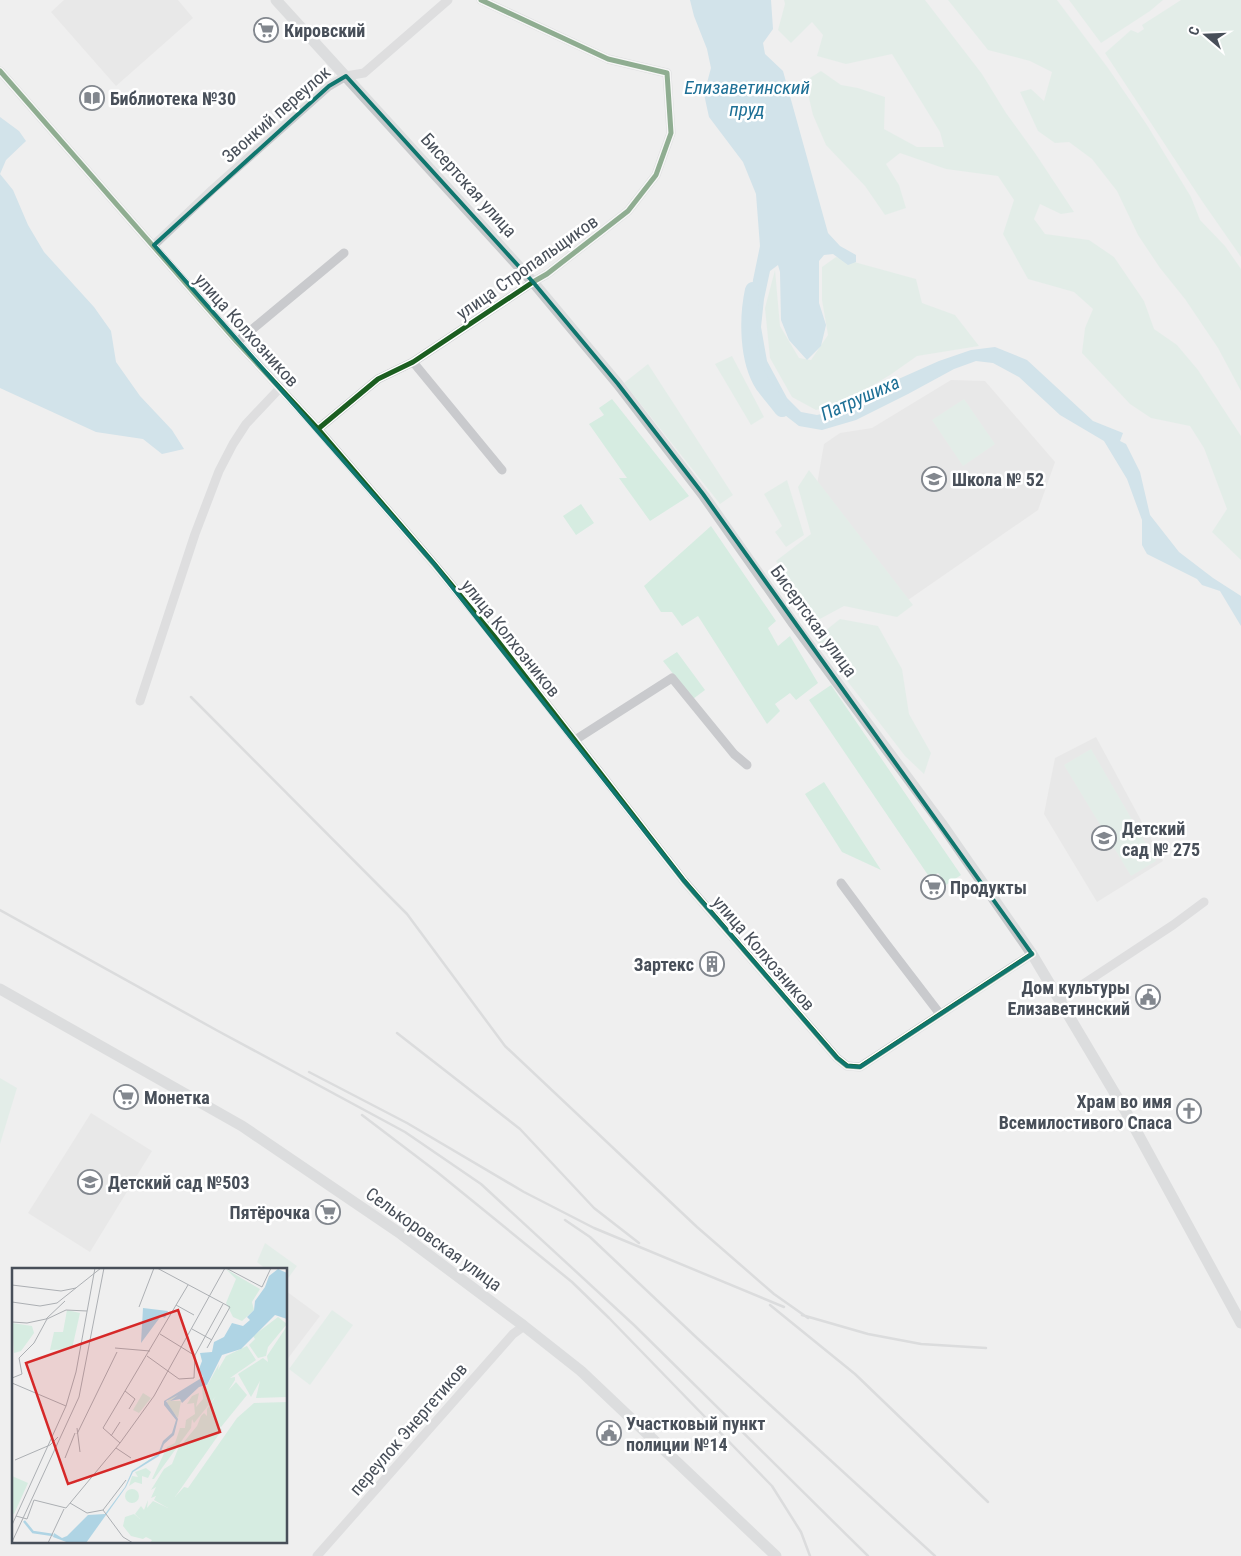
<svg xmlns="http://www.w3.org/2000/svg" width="1241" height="1556" viewBox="0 0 1241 1556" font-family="'Roboto Condensed',sans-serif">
  <rect width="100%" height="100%" fill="#efefef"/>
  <!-- education -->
  <path fill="#e1e0e0" d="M64,0H178L193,18L116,86L51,12Z
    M951,380L985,381L1055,462L1038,510L908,600L815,496L824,444L840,433L872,428Z
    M1096,737L1163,861L1097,902L1044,814L1055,758Z
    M91,1113L152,1151L90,1252L28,1213Z
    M286,1291L320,1316L286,1361Z"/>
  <!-- green -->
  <path fill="#d6ece1" d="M784,0H925L982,74L1006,113L1035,153L1074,212L1061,214L1040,204L1034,219L1045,234L1089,240L1114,257L1144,301L1154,329L1177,345L1198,370L1241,436V560L1212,532L1227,509L1204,448L1190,426L1151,418L1130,404L1082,353L1085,328L1093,309L1074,292L1028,279L1003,234L1014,200L998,176L946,169L900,153L886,164L899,185L906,208L885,215L865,186L826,145L813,115L805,81L821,71L841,85L858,88L885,97L884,129L917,147H944L940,132L892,54L846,64L817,56L823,35L812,22L791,43L778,30L785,4Z
    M948,0H1057L1108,68L1147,125L1191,197L1200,220L1225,246L1241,269V391L1218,348L1185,299L1160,268L1138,235L1117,191L1092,159L1069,142L1055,143L1038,131L1020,92L1031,89L1044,101L1052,72L1030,61L988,50Z
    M1069,0H1163L1150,11L1101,43Z
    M1181,0H1241V257L1202,201L1105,53L1131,30L1138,33L1144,29L1142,25Z
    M836,257L916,279L922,303L955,315L979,346L917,356L890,375L845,402L816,410L792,397L770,358L765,308L775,270L780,326L799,358L811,360L828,335L822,300V267Z
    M732,356L764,417L751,425L715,364Z
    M648,364L733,495L720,504L624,383Z
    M612,399L689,496L650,521L619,478H627L589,424L604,415L599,408Z
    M964,399L995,444L963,466L932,420Z
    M809,470L913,605L897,617L844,606L818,620L776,561L811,534L798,487Z
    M787,480L804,535L786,547L775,532L782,526L764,494Z
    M581,504L594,523L576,535L563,516Z
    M711,526L776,621L768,628L778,646L790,636L818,683L796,700L790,693L775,704L780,711L767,724L698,616L682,626L672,612H661L644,586Z
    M840,619L878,626L902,669L909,714L931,753L924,774L905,756L815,639Z
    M677,652L705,690L693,699L663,661Z
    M831,685L961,875L946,885L938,873L930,878L809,700Z
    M1091,749L1156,861L1131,876L1064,765Z
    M824,782L881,870L842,852L805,794Z
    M0,1078L17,1088L0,1144Z
    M265,1243L297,1266L286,1281V1270H267L257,1262Z
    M332,1310L353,1325L310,1385L289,1369Z"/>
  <!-- water -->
  <path fill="#afd4e4" d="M690,0H771L773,29L763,43L765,54L783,71L828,233L840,246L856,255V262L848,265L833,254L824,255L819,261V303L826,325L821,346L807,360L789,340L781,320L780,272L778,265L770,271L764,299L761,327L767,361L787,398L801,412L817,415L839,410L885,385L939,361L971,350L995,347L1027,360L1093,421L1123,433L1120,441L1126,444L1140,472L1150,515L1179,552L1213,578L1241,596V626L1220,591L1202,585L1197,579L1147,554L1142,545V520L1127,479L1104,441L1060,415L1019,377L993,363L976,361L954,369L908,394L856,420L822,430L799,426L781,412L759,376L753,358L749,331L753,280L760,246L756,194L743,162L709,117L704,94L711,68L707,49L694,16Z
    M0,117L19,131L26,141L6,160L0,174L13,190L28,225L44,252L94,307L111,331L116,362L140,396L172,430L184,449L162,454L143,439L96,432L0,388Z"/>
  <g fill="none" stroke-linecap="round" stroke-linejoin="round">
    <!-- river -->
    <path stroke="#afd4e4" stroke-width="16" d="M753,290C747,318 747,360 763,385C769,393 776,401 782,409"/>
    <!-- minor -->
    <path stroke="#c9cacd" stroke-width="9" d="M0,71L237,342L318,429L434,564L494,636L684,881L837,1058L847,1066L860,1067L1032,954
      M154,245L212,190L329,86L346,76L364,73L448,0
      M237,342L344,253
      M413,362L502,470
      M318,429L378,379L413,362L533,282L547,274L628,211L656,175L671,133L667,73L608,59L481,0
      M140,701L195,534L219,471L233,444L246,424L280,388
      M575,740L672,678L734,754L747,765
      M841,883L884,941L940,1014
      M1059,1000L1173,925L1204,902
      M317,1556L513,1334L524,1326"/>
    <!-- major -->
    <path stroke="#c6c8ca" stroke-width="11" d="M276,0L533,282L618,384L704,496L794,624L941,823L1032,954L1126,1112L1241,1323
      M0,989L242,1126L401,1234L524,1326L581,1371L776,1556"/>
    <!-- rail -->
    <path stroke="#c4c5c7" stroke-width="2.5" d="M191,697L407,914L505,1046L697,1227L774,1294L808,1318
      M0,910L218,1031L405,1132L481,1184L634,1325L868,1556
      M397,1033L520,1129L594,1208L639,1243
      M309,1072L407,1123L524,1192L594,1228L784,1307
      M362,1115L437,1172L572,1282L609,1318L772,1486L801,1532L810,1556
      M565,1220L590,1237L697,1338L935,1556
      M770,1305L855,1374L988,1502
      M802,1315L868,1334L921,1344L986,1348"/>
    <defs>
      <path id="cycleway" d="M0,71L237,342L318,429L434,564L494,636L684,881L837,1058L847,1066L860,1067L1032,954
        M318,429L378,379L413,362L533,282L547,274L628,211L656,175L671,133L667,73L608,59L481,0"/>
    </defs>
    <!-- cycleway casing -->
    <use href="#cycleway" stroke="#fff" stroke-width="8"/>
    <!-- cycleway -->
    <use href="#cycleway" stroke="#1b5e20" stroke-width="5"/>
  </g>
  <!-- marked area -->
  <path d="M0 0H1241V1556H0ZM346,76L533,282L618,384L703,494L1032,954L860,1067L847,1066L837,1058L684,881L434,564L154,245L329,86Z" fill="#efefef" fill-opacity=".55" fill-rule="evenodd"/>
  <path fill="none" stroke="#0f766e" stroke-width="4" stroke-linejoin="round" d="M346,76L533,282L618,384L703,494L1032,954L860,1067L847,1066L837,1058L684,881L434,564L154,245L329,86Z"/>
  <!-- icons -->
  <defs>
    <symbol id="supermarket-ring" viewBox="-11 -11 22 22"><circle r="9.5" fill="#fff" stroke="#82878e" stroke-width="1.5"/><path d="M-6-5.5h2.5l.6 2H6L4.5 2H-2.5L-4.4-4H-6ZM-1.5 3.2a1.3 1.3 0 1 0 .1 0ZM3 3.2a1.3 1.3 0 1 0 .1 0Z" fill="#82878e"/></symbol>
    <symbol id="library-ring" viewBox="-11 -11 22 22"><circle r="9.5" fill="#fff" stroke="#82878e" stroke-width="1.5"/><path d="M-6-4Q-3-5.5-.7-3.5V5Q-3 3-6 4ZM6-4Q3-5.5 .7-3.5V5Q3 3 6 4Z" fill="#82878e"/></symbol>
    <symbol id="school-ring" viewBox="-11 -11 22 22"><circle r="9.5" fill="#fff" stroke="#82878e" stroke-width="1.5"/><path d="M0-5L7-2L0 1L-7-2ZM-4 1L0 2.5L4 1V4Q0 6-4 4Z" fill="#82878e"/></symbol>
    <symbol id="building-ring" viewBox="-11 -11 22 22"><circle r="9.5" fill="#fff" stroke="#82878e" stroke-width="1.5"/><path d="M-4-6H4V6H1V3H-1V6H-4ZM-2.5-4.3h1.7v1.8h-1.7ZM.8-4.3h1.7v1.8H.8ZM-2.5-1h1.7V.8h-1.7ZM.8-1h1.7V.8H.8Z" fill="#82878e"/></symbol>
    <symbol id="civic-ring" viewBox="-11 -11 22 22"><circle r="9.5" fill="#fff" stroke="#82878e" stroke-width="1.5"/><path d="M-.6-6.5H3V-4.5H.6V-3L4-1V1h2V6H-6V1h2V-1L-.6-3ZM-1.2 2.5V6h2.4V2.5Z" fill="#82878e"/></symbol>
    <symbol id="church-ring" viewBox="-11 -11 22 22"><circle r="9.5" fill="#fff" stroke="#82878e" stroke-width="1.5"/><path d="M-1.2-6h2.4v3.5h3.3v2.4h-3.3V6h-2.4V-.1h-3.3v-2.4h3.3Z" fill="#82878e"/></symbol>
  </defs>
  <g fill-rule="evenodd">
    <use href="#supermarket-ring" x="252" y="16" width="28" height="28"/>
    <use href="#library-ring" x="78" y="84" width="28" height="28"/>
    <use href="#school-ring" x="920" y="465" width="28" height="28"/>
    <use href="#school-ring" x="1090" y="824" width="28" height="28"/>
    <use href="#supermarket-ring" x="919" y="873" width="28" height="28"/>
    <use href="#building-ring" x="698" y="950" width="28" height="28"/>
    <use href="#civic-ring" x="1134" y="983" width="28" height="28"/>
    <use href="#supermarket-ring" x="112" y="1083" width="28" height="28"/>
    <use href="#church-ring" x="1175" y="1097" width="28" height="28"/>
    <use href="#school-ring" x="76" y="1168" width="28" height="28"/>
    <use href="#supermarket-ring" x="314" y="1198" width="28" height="28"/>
    <use href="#civic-ring" x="595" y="1419" width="28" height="28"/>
  </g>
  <g text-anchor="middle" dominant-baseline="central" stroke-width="5" stroke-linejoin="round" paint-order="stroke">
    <!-- poi labels -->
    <g font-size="18" font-weight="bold" fill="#484f59" stroke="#fff" text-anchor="start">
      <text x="284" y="30">Кировский</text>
      <text x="110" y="98">Библиотека №30</text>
      <text x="952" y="479">Школа № 52</text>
      <text x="1122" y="828">Детский<tspan x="1122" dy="21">сад № 275</tspan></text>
      <text x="950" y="887">Продукты</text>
      <text x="694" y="964" text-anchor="end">Зартекс</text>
      <text x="1130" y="987" text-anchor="end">Дом культуры<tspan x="1130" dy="21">Елизаветинский</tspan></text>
      <text x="144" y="1097">Монетка</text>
      <text x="1172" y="1101" text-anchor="end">Храм во имя<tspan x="1172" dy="21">Всемилостивого Спаса</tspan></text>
      <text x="108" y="1182">Детский сад №503</text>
      <text x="310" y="1212" text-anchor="end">Пятёрочка</text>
      <text x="626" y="1423">Участковый пункт<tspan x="626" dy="21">полиции №14</tspan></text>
    </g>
    <!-- street labels -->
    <g font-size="18" fill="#484f59" stroke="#fff">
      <text transform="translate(276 114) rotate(-41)">Звонкий переулок</text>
      <text transform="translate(469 185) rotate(48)">Бисертская улица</text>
      <text transform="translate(527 267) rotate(-35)">улица Стропальщиков</text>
      <text transform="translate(247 330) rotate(48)">улица Колхозников</text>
      <text transform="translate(814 621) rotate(54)">Бисертская улица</text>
      <text transform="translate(511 638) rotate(51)">улица Колхозников</text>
      <text transform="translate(764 953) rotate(49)">улица Колхозников</text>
      <text transform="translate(434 1239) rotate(36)">Селькоровская улица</text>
      <text transform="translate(408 1429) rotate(-49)">переулок Энергетиков</text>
    </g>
    <!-- water labels -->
    <g font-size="19" font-style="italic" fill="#1e7096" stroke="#fff">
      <text x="747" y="87">Елизаветинский<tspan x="747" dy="22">пруд</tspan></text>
      <text transform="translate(860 398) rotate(-24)">Патрушиха</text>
    </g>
  </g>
  <!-- overview -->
  <g transform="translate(12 1268)">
    <rect width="275" height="275" fill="#efefef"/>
    <path d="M214,1L248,21L240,34L242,42L230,53L221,49L214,35L224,11ZM55,42L68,45L60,81L38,82L42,64H51ZM266,49L275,56L256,79L254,88L246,90L237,77L243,71L241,68ZM0,55L20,58L22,65L9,83L2,85ZM275,58V129L244,130L248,113L239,129L226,106L251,90L256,94L255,88ZM235,78L244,92L218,110L223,109V112L216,123L224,114L235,127L209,159L204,155L210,162L163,229L172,219L176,220L225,150L242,135L275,134V275H138L140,272L134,269L131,271L119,268L111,258L113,249L122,246L128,251L123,246L129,238L132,242L136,232L135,240L141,233L156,240L142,232L144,228L139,230L144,219L139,222L152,201L160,196L166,181L185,158L189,148L192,145L195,148V141L204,128L182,155L180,151L179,160L142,211H140L155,179L163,175L168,160H173L174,152L183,146L182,135L175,136L180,128L187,125L184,139L191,131L190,119L195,118L207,96L206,102L214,88ZM131,125L139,130L127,145L121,142ZM166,127L158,133H169L166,150L154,136L157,130ZM134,200L139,204L136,210L130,208V216L123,214L117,218L120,208L126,209L123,204ZM0,208L16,215L2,246L0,245ZM113 228a7 7 0 1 1 14 0a7 7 0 1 1-14 0Z" fill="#d6ece1"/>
    <path d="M266,1L275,5V51L263,47L229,81L210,87L195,117L187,119L170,135L168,131L158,133L166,127L154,133L166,151L162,167L152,176L147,188L121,204L114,219L74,275H57L41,269L42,265L50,270L55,268L76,247L93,246L113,219L120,203L146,186L151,173L160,165L164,152L152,137V133L191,109L187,101L190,93L188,85L200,84L202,74L212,69L220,55L231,58L238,52L235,49L242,42L243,33L253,19L257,8ZM131,40L156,43L153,50L149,48L129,75Z" fill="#afd4e4"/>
    <path fill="none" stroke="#afd4e4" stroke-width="2.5" d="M12,253L21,264L41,267"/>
    <path fill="none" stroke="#acafb3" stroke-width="1" d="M145,0L218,39L195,80M214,0L250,19L259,0M0,17L49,23L64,20M0,34L28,38L45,35L89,0M164,37L182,47M127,39L142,0M0,54L15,55L34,51L53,33M180,61L200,72M148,66L182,87M103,80L138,83M135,88L167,111L182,110L183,87L211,36M0,110L10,106L7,90L22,75L35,51L54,42L75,43M0,115L54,138M113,123L123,131L117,141M65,160L68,184M65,166L105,84M99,168L108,154M108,175L91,160L176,17M104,180L119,190M53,190L63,165M3,192L38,177L46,169M58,235L75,245L91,242L114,212M91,242L111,269L121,275M4,248L15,251L22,232L54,240L108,175L142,128L213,0M0,257L54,138L64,104L83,0M0,274L67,129L92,0M36,275L52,241"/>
    <path fill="#d62828" fill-opacity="0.15" stroke="#d62828" stroke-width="2.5" d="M166,42L208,164L56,216L14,95Z"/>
    <rect width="275" height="275" fill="none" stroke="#484f59" stroke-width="2.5"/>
  </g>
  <!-- north arrow -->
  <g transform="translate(1206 35) rotate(289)" stroke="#ffffff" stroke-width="4" paint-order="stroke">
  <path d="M0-4L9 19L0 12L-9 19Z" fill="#484f59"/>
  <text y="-8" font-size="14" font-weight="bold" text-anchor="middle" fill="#484f59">С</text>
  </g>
</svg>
